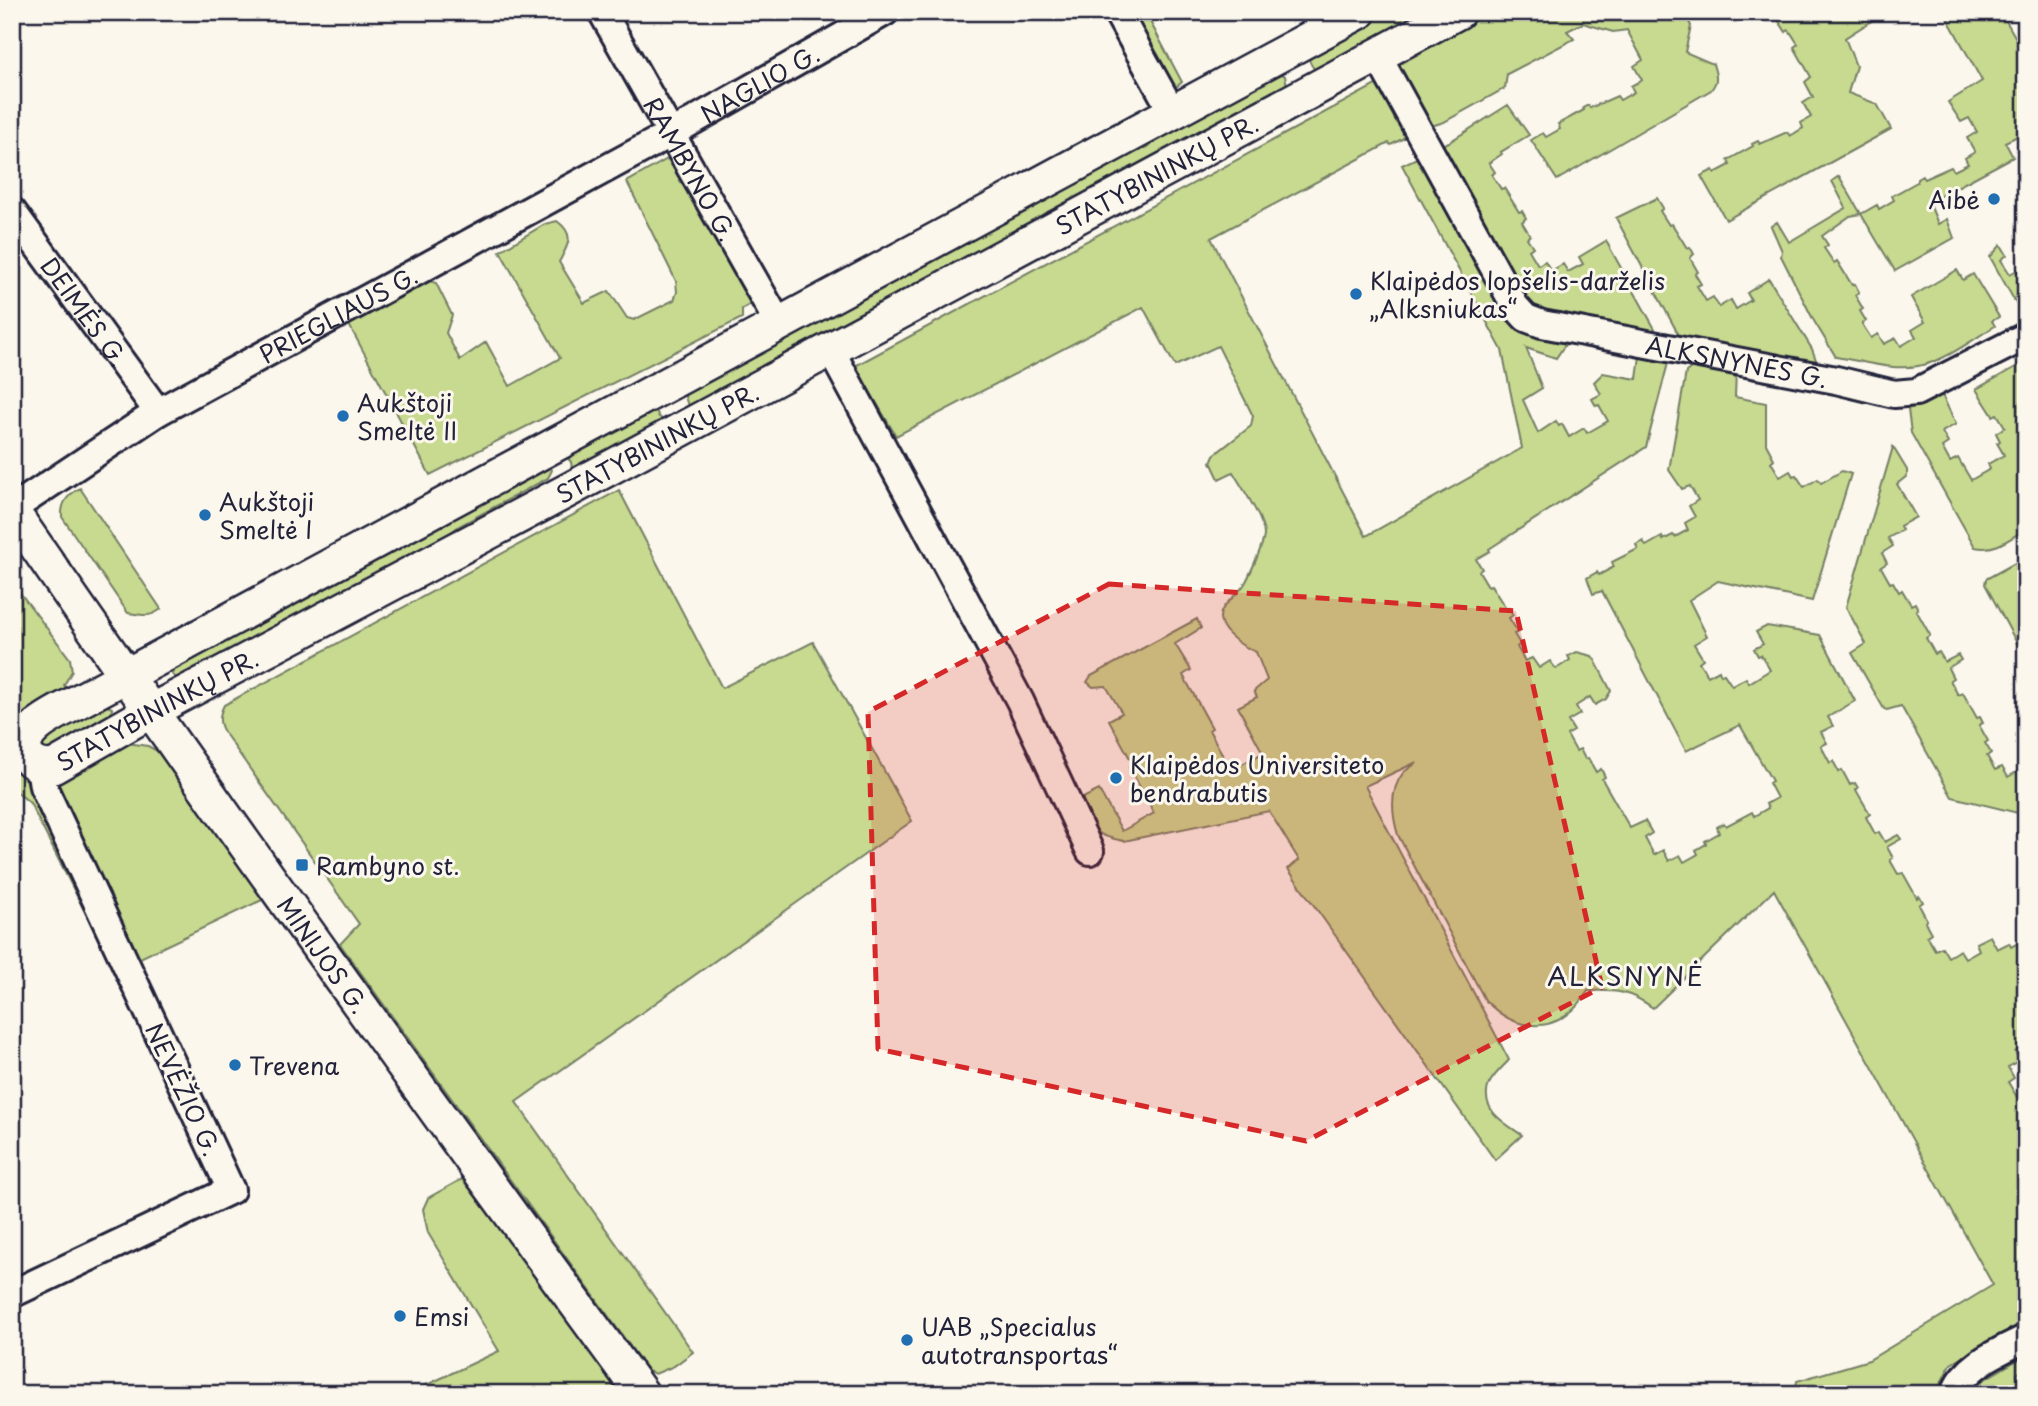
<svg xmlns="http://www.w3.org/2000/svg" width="2038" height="1406" viewBox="0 0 2038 1406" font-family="'Playpen Sans',sans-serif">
  <rect width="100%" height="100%" fill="#fbf7ec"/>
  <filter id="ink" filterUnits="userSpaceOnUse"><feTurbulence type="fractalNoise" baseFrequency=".0143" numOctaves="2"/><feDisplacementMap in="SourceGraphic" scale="14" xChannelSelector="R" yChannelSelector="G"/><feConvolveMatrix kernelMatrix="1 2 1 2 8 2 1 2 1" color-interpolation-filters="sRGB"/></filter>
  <g filter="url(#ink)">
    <!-- green -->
    <path fill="#c7da8f" stroke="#747e65" stroke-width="2" d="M1127,12H1145L1182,82L1174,89Z
      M1384,12H1435L1317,72C1311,66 1307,60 1310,52Z
      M1482,12H1684L1691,26L1685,52L1713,64C1716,75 1719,80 1711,90L1557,180L1531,140L1543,133L1546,137L1560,129L1558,124L1584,110L1583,108L1588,105L1590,108L1617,96L1620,100L1634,92L1631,86L1642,80L1634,66L1643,60L1627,30L1613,32L1583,23L1567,31L1574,39L1507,74L1505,88L1444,122L1428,127L1400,75V63L1404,56L1418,47Z
      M1773,12H1868L1873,20L1845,38L1856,66L1848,93L1877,104L1891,129L1726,220L1701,176L1713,170L1715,173L1730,165L1728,160L1753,146L1752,144L1758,141L1760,144L1787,132L1790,136L1803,128L1801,123L1811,117L1803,103L1813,97L1805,82L1811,77L1794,47L1798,44L1789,30L1786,32Z
      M1944,12H2001L2026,56V132L2005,142L2013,157L1929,202L1938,224L1947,219L1954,238L1895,271L1861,214L1850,216L1822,236L1828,245L1824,248L1834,263L1837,261L1852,285L1855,284L1859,292L1855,295L1863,309L1860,311L1866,321L1862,324L1871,338L1878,334L1884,344L1896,338L1901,346L1916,337L1912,330L1925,322L1911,297L1957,270L1963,280L1973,274L1999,317L1992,321L1995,326C1972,340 1944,362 1918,366C1892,371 1862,361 1836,357L1814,321L1781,256L1782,251L1771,226L1777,222L1789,242L1846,208L1832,181L1839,176L1861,214L1877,205L1879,209L1894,200L1892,196L1917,182V179L1922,176L1924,179L1951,167L1954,171L1968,164L1965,158L1975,152L1967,138L1977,132L1969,118L1961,122L1948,102L1982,81Z
      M1280,73L1285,76L1287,86L691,406L687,403L684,393Z
      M1381,82L1411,134L1391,145L1389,143L1211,238L1366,536L1522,448L1502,350L1402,165L1423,155L1505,308L1569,339L1556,358L1526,348L1542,388L1523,400L1538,433L1556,421L1559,426L1562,424L1569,437L1584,428L1587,433L1608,421L1599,405L1596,406L1592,399L1601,394L1594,382L1603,373L1637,379L1640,356L1644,353L1663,357L1668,363L1646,447L1489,549L1490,551L1476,559L1482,569L1479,571L1488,586L1491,585L1506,609L1509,608L1513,615L1509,618L1518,632L1514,634L1520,644L1517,647L1525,661L1532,658L1539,668L1550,661L1556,669L1570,660L1568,656L1577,652L1592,656L1595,660L1611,691L1606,699L1595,705L1590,697L1576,706L1580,714L1568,721L1574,731L1567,735L1576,751L1580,749L1585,759L1588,758L1596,772L1601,769L1605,777L1602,779L1630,828L1645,821L1652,833L1645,838L1654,855L1663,850L1669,861L1680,855L1684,862L1698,854L1696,850L1706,844L1705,841L1719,833L1717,827L1724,823L1726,826L1752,812L1754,816L1768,808L1766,804L1777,798L1769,783L1772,781L1740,725L1686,751L1602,591L1593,594L1587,578L1597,572L1599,575L1614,567L1612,562L1638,549L1636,545L1643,541L1646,546L1662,537L1663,540L1673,535L1675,537L1688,530L1685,523L1695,517L1689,506L1698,500L1690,486L1682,489L1669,470L1686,372L1697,363L1736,371L1735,397L1766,403V444L1774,459L1771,462L1780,477L1790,471L1793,476L1796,475L1804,487L1818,479L1821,483L1842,471L1851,474L1812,601L1718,581L1689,600L1707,636L1694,644L1703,659L1699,662L1708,676L1719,670L1721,675L1724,674L1732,686L1746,678L1749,683L1770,670L1761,655L1758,656L1754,649L1763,644L1756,632L1767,626L1820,635L1855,701L1828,717L1833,726L1821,732L1827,743L1821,746L1830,763L1833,761L1839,772L1842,770L1850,785L1855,783L1858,788L1856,790L1870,814L1866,817L1875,834L1879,832L1885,842L1898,835L1901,839L1887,847L1893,858L1890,860L1898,874L1903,873L1917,898L1919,896L1923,902L1919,905L1927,920L1925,922L1931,933L1927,936L1935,950L1942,947L1948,957L1960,950L1965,958L1979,950L1976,943L1990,936L1997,949L2009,943L2011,947L2026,939V1046L2015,1052L2020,1060L2008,1067L2014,1078L2008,1082L2017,1097L2021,1095L2026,1104V1322L1951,1364L1935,1394H1795L1797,1381L1869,1360L1993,1285L1774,890L1653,1008C1630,991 1616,990 1588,991C1562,1034 1519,1036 1485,1000L1398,835C1392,815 1389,791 1403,773C1407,769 1413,766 1417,762L1365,786L1509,1060C1503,1067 1490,1078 1488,1087C1481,1111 1506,1124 1522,1135L1495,1160L1288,869L1299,860L1269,811L1124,841C1092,836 1092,827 1075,802L1099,790L1122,831L1154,813L1129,767L1133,764L1109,720L1122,713L1106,686L1093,687L1087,682L1091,676L1197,619L1201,628L1175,644L1191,670L1183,675L1212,728L1209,730L1231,770L1263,753L1238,707L1257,697L1254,691L1267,680L1256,652C1243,647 1212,628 1222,610C1227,601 1238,594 1244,585C1249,577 1264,543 1264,535C1264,519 1241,486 1233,472L1219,479L1211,462L1214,455L1251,426L1253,416L1218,346L1175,366L1143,307L896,436L855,366Z
      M1508,105L1529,135L1501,152L1502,154L1489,163L1495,172L1492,175L1501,189L1504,188L1519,212L1522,211L1526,218L1522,222L1530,235L1527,238L1533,247L1529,250L1538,265L1545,261L1551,271L1563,264L1568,272L1583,264L1579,257L1606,241L1655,329L1651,335L1559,317L1529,305L1439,146L1449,142Z
      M669,158L673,159L751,304L742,309V318L430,475L348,323L427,280L436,283L452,315L446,333L460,360L486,342L510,386L560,358L500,251L545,224L557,221C576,235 568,245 559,262L584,303L609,291L627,318L634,320L674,300L677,292L676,281L627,182Z
      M1657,198L1663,208L1660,211L1669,225L1672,224L1687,248L1690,247L1694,254L1690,258L1698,272L1695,274L1701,284L1697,286L1706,301L1713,297L1719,307L1731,300L1736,309L1751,300L1747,293L1769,279L1812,349L1816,360L1811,367L1682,341L1616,218Z
      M2001,245L2007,255L2001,260L2010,274L2017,270L2026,285V311L2018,307L1990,257Z
      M2025,362L2026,529C2009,539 1995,552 1975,547L1911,433L1908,409L1942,395L1956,424L1942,432L1948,443L1942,447L1950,462L1958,458L1971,480L1990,469L1988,464L2004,455L1997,443L2000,441L1996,433L2005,427L1997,414L1993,416L1976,389Z
      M656,408L658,416L668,424L573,475L571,462L566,456Z
      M1893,447L1907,470V476L1897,484L1916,517L1900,526L1902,530L1888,538L1893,546L1882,553L1887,563L1881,567L1890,583L1893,582L1899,592L1902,590L1911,605L1915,603L1918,609L1916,610L1930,635L1926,638L1935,654L1939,652L1945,662L1958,655L1961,660L1948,668L1953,678L1950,680L1958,695L1963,693L1977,718L1980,717L1983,723L1979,725L1988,741L1985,743L1991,753L1987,756L1995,770L2002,767L2008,777L2020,770L2026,778V815L1952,797L1901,706L1887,710L1884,709L1852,653L1866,644L1846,607Z
      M550,466L552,470L548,478L459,526L410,563L181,680L174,677L172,674L176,665Z
      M80,488L161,609C150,618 142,615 128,613L62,517C61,502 68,495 80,488Z
      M619,490L722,688L813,642L912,821L516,1102L693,1352L674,1366L655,1374L648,1371L340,944L359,924L224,732C218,722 219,715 224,705Z
      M2026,557V660L1985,584L1986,579Z
      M12,582L70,659L72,671L64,685L70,694L12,736Z
      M103,704L112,708L111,718L59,752L45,750L42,745L44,735Z
      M127,743L148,746L159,752L264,899L134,961L58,792V784L62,776Z
      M12,750L97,929V936L30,803L12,788Z
      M462,1179L584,1338L623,1394H416V1390L499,1351L428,1233L423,1209L428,1198Z
      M2026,1355V1368L2017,1374L2021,1382L2010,1389L2012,1394H1970L1975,1385Z"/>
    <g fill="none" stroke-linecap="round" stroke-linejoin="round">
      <defs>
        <g id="minor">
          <path id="s1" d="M602,12L779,324"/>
          <path d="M1117,12L1173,113"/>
          <path id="s2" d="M1377,55L1515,306L1526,318L1542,324L1836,380L1894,394L1916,392L2026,336"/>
          <path id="s3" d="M12,211L158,412"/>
          <path d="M830,349L1020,701L1090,851"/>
          <path id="s4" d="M12,509L158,412L670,134L885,12"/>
          <path d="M12,1294L231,1190L43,786L40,767"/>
          <path d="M1954,1394C1966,1364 1999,1352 2026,1338"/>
        </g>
        <g id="major">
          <path id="s5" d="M1359,12L79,701C62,711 12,730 28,757C34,766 44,767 53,767L151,711L565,492L1458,12"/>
          <path id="s6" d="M12,511C217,809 428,1102 642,1394"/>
        </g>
      </defs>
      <!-- minor casing -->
      <use href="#minor" stroke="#22223b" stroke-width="32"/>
      <!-- major casing -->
      <use href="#major" stroke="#22223b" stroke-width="38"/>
      <!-- minor -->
      <use href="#minor" stroke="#fbf7ec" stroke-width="26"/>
      <!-- major -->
      <use href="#major" stroke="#fbf7ec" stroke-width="33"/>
    </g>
  </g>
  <!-- marked area -->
  <path fill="#d62828" fill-opacity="0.2" stroke="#d62828" stroke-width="5" stroke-dasharray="14 9" stroke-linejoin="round" d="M1109,584L1516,611L1602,987L1306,1141L878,1049L868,712Z"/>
  <!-- markers -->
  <g fill="#1f6fb2" stroke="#fbf7ec" stroke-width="2.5">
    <circle cx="1994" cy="199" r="7"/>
    <circle cx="1356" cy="294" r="7"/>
    <circle cx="343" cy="416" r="7"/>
    <circle cx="205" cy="515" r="7"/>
    <circle cx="1116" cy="778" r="7"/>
    <rect x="295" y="858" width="14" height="14" rx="3.5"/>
    <circle cx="235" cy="1065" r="7"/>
    <circle cx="400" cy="1316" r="7"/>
    <circle cx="907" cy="1340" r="7"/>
  </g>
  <g text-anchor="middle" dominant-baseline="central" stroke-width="6" stroke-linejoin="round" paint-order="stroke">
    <!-- street labels -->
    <g font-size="24" fill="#22223b" stroke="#fbf7ec">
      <text stroke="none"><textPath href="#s4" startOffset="861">NAGLIO G.</textPath></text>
      <text stroke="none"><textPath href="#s1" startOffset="180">RAMBYNO G.</textPath></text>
      <text stroke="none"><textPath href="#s5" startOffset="2819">STATYBININKŲ PR.</textPath></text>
      <text stroke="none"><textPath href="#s3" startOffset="124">DEIMĖS G.</textPath></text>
      <text stroke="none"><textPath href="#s4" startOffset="380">PRIEGLIAUS G.</textPath></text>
      <text stroke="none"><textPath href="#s2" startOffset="518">ALKSNYNĖS G.</textPath></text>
      <text stroke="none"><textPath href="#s5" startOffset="2252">STATYBININKŲ PR.</textPath></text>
      <text stroke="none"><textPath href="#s5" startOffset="1685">STATYBININKŲ PR.</textPath></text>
      <text stroke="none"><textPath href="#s6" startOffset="542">MINIJOS G.</textPath></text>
      <text transform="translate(184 1089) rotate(65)">NEVĖŽIO G.</text>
    </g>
    <!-- poi labels -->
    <g font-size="24" fill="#22223b" stroke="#fbf7ec" text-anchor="start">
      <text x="1980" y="199" text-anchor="end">Aibė</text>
      <text x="1370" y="280">Klaipėdos lopšelis-darželis<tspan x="1370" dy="28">„Alksniukas“</tspan></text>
      <text x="357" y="402">Aukštoji<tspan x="357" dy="28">Smeltė II</tspan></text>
      <text x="219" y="501">Aukštoji<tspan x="219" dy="28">Smeltė I</tspan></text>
      <text x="1130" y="764">Klaipėdos Universiteto<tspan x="1130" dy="28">bendrabutis</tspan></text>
      <text x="316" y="865">Rambyno st.</text>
      <text x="249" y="1065">Trevena</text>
      <text x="414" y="1316">Emsi</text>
      <text x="921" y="1326">UAB „Specialus<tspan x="921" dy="28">autotransportas“</tspan></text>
    </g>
    <!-- neighbourhood labels -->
    <g font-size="26" letter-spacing="2" fill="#22223b" stroke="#fbf7ec">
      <text x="1626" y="975">ALKSNYNĖ</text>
    </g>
  </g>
  <!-- margin -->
  <rect width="2038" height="1406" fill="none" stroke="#fbf7ec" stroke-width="42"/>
  <rect x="21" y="21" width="1996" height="1364" fill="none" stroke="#22223b" stroke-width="2.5" filter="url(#ink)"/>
</svg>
